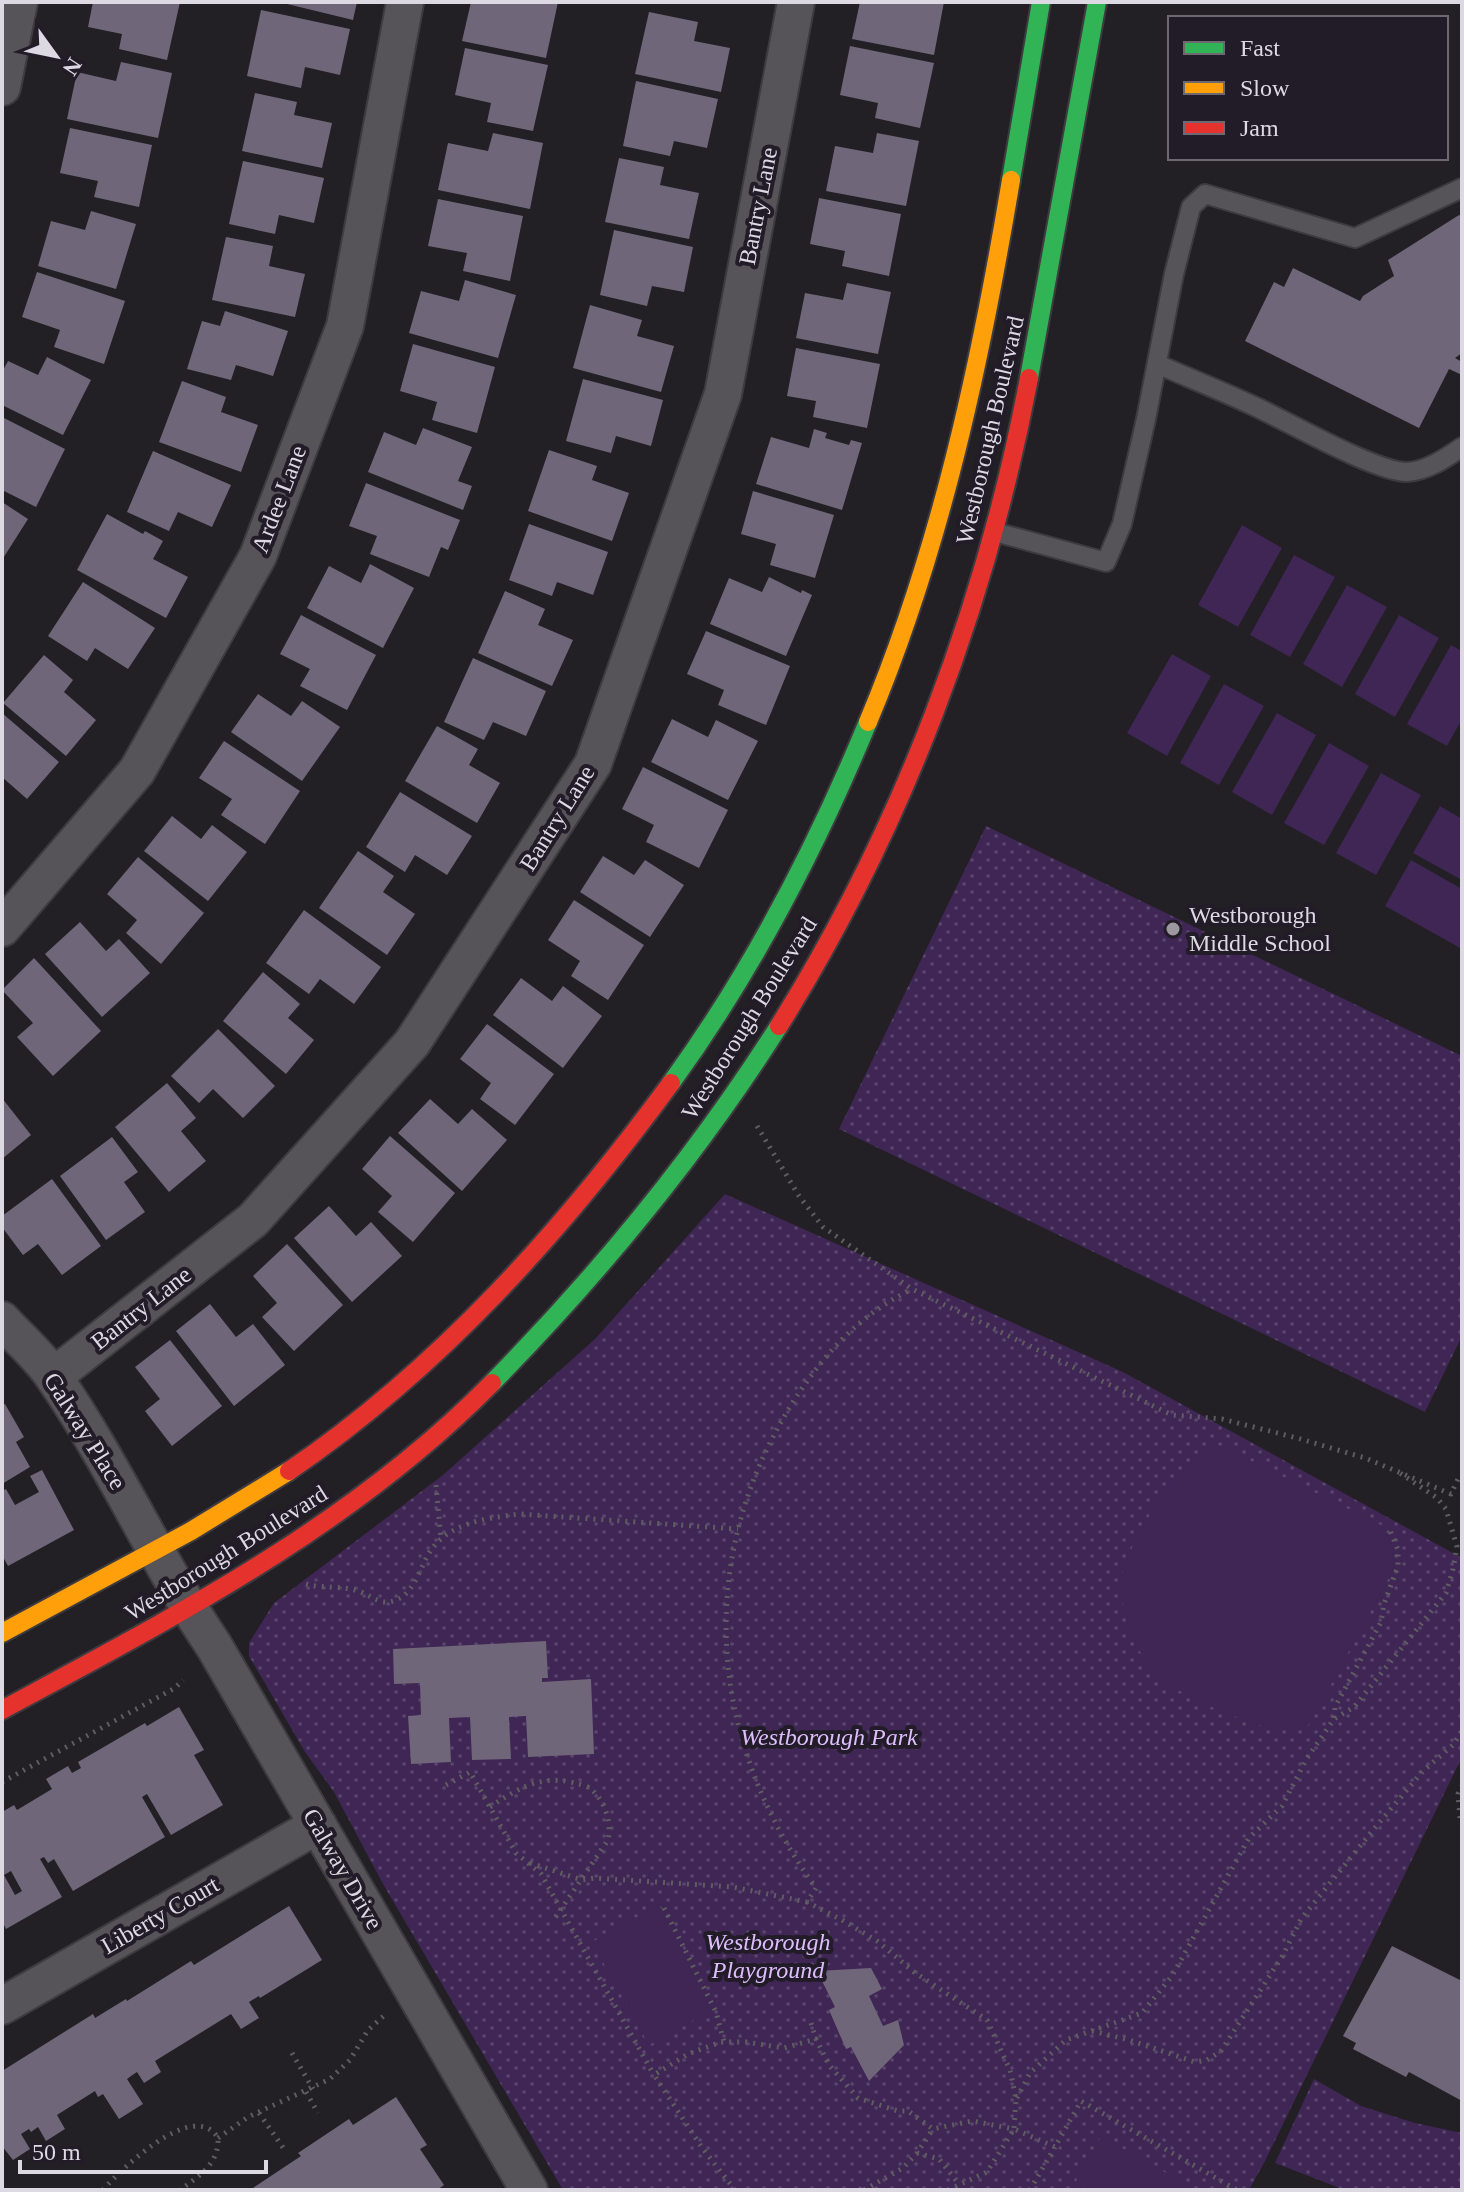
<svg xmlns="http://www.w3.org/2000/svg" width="1464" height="2192" viewBox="0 0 1464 2192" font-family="Georgia,serif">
  <defs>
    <pattern id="grass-dots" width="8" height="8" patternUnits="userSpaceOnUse" patternTransform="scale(2)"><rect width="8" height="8" fill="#3f2655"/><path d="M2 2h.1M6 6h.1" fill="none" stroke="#5a456d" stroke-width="1.8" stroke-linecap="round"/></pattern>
  </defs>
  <rect width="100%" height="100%" fill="#221f25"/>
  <!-- grass -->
  <path fill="url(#grass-dots)" d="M986,826L1462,1056V1336L1425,1412L839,1129Z
    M725,1194L1123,1372L1462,1558V1757L1265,2161L1249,2190H563L383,1884L334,1792L305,1752L249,1656V1643L274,1603L443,1475L595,1339Z
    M1314,2079L1361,2106L1415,2123L1462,2133V2190H1345L1275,2163Z"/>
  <!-- garden -->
  <path fill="#3f2655" d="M1242,525L1282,548L1238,627L1198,605Z
    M1294,555L1335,577L1290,657L1250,635Z
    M1347,585L1387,607L1342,687L1303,664Z
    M1399,615L1439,638L1395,717L1355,694Z
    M1451,645L1462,651V719L1447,746L1407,724Z
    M1172,654L1211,676L1167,756L1127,733Z
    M1224,684L1264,706L1219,785L1180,763Z
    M1277,713L1316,735L1272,815L1232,792Z
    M1329,743L1369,766L1324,845L1284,823Z
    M1381,773L1421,795L1376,875L1336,853Z
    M1440,806L1462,819V880L1413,853Z
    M1411,860L1462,889V949L1385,906Z
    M1218,1445L1381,1525C1393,1539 1395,1552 1393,1570L1309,1725L1276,1731L1222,1712L1168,1685L1152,1669L1139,1650L1129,1625L1121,1598L1123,1565L1154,1507L1191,1462Z
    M659,1905L716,2008L649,2045L592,1942Z
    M1101,2136L1196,2190H1087L1075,2183Z"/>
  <!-- building -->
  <path fill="#706679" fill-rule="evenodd" d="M93,2H180L167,60L119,49L122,34L88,27Z
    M279,2H357L353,20Z
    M471,2H558L546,58L462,41Z
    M860,2H944L934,55L852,39Z
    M261,10L350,29L340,75L305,67L301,88L247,76Z
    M649,12L698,22L694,41L730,48L721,92L635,74Z
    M850,46L934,63L920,128L875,118L878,103L840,95Z
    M465,48L548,65L533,131L487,122L491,103L455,95Z
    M121,62L172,73L158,138L67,119L77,72L116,81Z
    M636,81L718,99L707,148L674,141L670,156L623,146Z
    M255,93L297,102L294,115L332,123L322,168L242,151Z
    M70,128L152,145L139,207L94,197L98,181L60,173Z
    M493,133L543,143L530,209L438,190L448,143L488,151Z
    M877,133L919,141L906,206L826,191L835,146L873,153Z
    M619,158L664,167L660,185L699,193L689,239L605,222Z
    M243,161L324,178L314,223L279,215L275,234L229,224Z
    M819,198L901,214L889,276L842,266L845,251L810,244Z
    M438,199L523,216L510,281L463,271L467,253L428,246Z
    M91,211L136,224L116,289L38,266L51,221L85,230Z
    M1459,215L1462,217V353L1455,358L1462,362V375L1449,369L1419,428L1245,341L1274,282L1284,287L1293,268L1360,301L1363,296L1394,276L1388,260Z
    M614,230L693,247L684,292L652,286L647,306L600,295Z
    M226,237L273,246L269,266L305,274L295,317L212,300Z
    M37,272L125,301L104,364L54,347L60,330L22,317Z
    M465,280L516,295L498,358L409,333L421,291L459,301Z
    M847,283L891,292L878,354L796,338L805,293L843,300Z
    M590,305L642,320L637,336L674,346L661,392L573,368Z
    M225,311L288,331L273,376L236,365L231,380L187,369L202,321L220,326Z
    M413,344L495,367L477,433L432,420L437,402L400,391Z
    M796,348L880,364L867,428L813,417L816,401L787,396Z
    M47,357L91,380L63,435L2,405V372L8,361L38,375Z
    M583,379L663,400L651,446L616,436L611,453L566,441Z
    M182,381L226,397L221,412L258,425L241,472L159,442Z
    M2,417L65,449L36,507L2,490Z
    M423,428L472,447L458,481L472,486L463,510L368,472L384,432L416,445Z
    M814,429L827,433L825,438L849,445L851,440L862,443L842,510L756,484L771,437L809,448Z
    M549,450L597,466L592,480L629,493L612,541L528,511Z
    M153,451L231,485L212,527L178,512L169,531L127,512Z
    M366,483L460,520L448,550L441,547L429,577L370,554L377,536L349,526Z
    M753,491L834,515L815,578L770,565L776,544L741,534Z
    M2,502L28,519L2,560Z
    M107,514L143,534L145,531L163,541L153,559L188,577L166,618L77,570Z
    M529,524L608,552L593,595L557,582L552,596L509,580Z
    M370,564L414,588L383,648L307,608L329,566L361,583Z
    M769,577L801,593L802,590L812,595L786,656L710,624L729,578L762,592Z
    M83,582L155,628L128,669L95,648L87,661L48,636Z
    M505,591L545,609L538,625L573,640L552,686L478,653Z
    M301,615L376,655L347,710L300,686L310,669L280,654Z
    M706,631L790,666L766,725L718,705L724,690L687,674Z
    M44,655L73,680L64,692L96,720L66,756L3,703Z
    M473,658L546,691L526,736L493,722L484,740L444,722Z
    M258,694L291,716L302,701L340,727L302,781L231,732Z
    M2,713L59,762L27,799L2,777Z
    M672,719L708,737L716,720L758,741L728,800L651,762Z
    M437,726L478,749L469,765L500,783L477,823L405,781Z
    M224,741L300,791L265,844L221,815L232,799L199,778Z
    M643,767L728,810L699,868L646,842L654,825L622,809Z
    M400,792L472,836L447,875L415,855L405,872L366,847Z
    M172,816L201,839L212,825L247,852L208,901L144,851Z
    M358,851L394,876L383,892L415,914L387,955L319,908Z
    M603,856L634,875L645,860L684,885L650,937L580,892Z
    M138,857L204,913L161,964L126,933L137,920L107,894Z
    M574,900L644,945L608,1000L571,976L580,961L548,940Z
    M304,910L381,967L354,1004L320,979L309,994L266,963Z
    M80,922L106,951L119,939L150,973L102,1017L45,954Z
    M34,958L101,1031L53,1076L17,1037L33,1023L2,990Z
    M263,972L300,1004L288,1018L314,1040L286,1074L223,1021Z
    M521,978L552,1001L563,986L602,1016L563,1068L493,1015Z
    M487,1024L554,1074L515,1125L480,1099L491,1083L460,1059Z
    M218,1029L275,1086L243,1118L213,1089L199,1103L171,1076Z
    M167,1083L196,1118L181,1131L206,1161L169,1192L115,1127Z
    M2,1098L31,1135L2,1159Z
    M430,1099L458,1124L472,1109L507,1140L462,1191L398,1133Z
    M390,1136L455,1193L413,1242L378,1212L392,1196L362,1169Z
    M112,1137L138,1172L124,1182L145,1212L106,1240L60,1176Z
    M52,1179L101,1246L62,1275L38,1244L23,1255L2,1227V1216Z
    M329,1206L356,1236L371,1222L402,1256L352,1302L294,1238Z
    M287,1244L343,1305L294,1351L262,1317L277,1303L253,1276Z
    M210,1304L236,1337L253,1324L285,1365L234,1406L176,1331Z
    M170,1340L222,1406L172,1446L145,1411L160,1399L135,1367Z
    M5,1404L24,1437L16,1442L30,1467L2,1484V1405Z
    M42,1470L74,1530L8,1566L2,1555V1491L6,1489L15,1505L39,1492L30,1476Z
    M546,1641L548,1678H542V1682L591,1679L594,1754L528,1757L526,1716L509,1717L511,1759L472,1760L470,1717L449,1718L451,1762L411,1764L408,1716L421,1715L420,1683L394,1684L393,1649Z
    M179,1707L204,1750L194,1755L223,1805L171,1835L147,1794L142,1797L165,1837L73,1891L54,1859L48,1863L44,1857L40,1859L62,1897L6,1929L2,1921V1812L14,1805L17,1810L52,1789L46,1779L68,1766L72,1773L81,1768L78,1762L145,1723L147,1726ZM11,1871L22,1891L15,1895L4,1875Z
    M289,1906L322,1960L260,1998L259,1996L249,2002L259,2018L241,2029L231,2014L155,2061L161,2072L144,2083L137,2072L131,2076L127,2079L143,2104L119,2119L103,2094L98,2097L95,2091L57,2115L65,2129L46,2141L38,2127L31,2132L29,2129L21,2134L30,2149L13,2160L2,2146V2071L93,2014L95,2018L126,1999L127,2001L191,1961L194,1965Z
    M1392,1946L1462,1981V2101L1409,2072L1406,2077L1353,2049L1356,2043L1343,2036Z
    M871,1968L882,1989L869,1996L883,2026L898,2020L904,2045L869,2081L851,2047L846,2049L829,2010L835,2007L817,1971Z
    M396,2097L427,2145L420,2149L444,2185L437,2190H250L301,2156L298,2153L349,2119L353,2125Z"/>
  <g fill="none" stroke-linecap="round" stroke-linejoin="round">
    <defs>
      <path id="lane" d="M1157,364C1189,378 1222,391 1254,406C1287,421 1375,472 1407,472C1427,471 1446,458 1462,447
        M995,532L1106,562L1122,524L1146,419L1174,274L1191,207L1205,194L1355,238L1462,188"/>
      <path id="street" d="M2,87L19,2
        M2,928L137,771L258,556L345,326L405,2
        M2,1320C19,1339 41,1357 55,1379C114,1465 156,1561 214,1646L529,2190
        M54,1376L253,1220L412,1043L593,764L723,394L796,2
        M2,2006L318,1825"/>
      <path id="fast" d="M1011,180L1041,2
        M1029,378L1097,2
        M671,1083C751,973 816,848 868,722
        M492,1383C599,1274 697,1155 779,1026"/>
      <path id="slow" d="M868,722C941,548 980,365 1011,180
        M2,1633L191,1531L289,1471"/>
      <path id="jam" d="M779,1026C902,829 986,606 1029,378
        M289,1471C440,1368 563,1230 671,1083
        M2,1710C176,1616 351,1526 492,1383"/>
    </defs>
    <!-- lane casing -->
    <use href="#lane" stroke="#3e3b40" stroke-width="22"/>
    <!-- street casing -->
    <use href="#street" stroke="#3e3b40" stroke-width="40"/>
    <!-- fast casing -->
    <use href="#fast" stroke="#3e3b40" stroke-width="22"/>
    <!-- slow casing -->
    <use href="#slow" stroke="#3e3b40" stroke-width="22"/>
    <!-- jam casing -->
    <use href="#jam" stroke="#3e3b40" stroke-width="22"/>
    <!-- path -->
    <path stroke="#5f5d61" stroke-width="5" stroke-dasharray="2 6" stroke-linecap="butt" d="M757,1126L799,1196L823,1227L912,1289L1172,1415L1222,1419L1297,1438L1365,1458L1451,1494L1458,1479L1462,1481
      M436,1485L441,1539
      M306,1584C323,1589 343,1585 361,1592C373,1597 382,1606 396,1600C415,1593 420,1566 431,1550C451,1522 488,1518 520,1514L738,1529
      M1334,1718L1335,1707L1381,1622L1384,1604L1398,1566V1550L1389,1528
      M2,1782L175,1688L183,1680
      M446,1785L470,1772L516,1853L541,1874L654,2075
      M490,1807C524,1784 547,1772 588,1787C604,1798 612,1821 608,1840L555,1918
      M1460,1818L1458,1794L1462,1786
      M530,1863L582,1880L595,1878L733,1887L807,1902L816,1888C710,1743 694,1566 788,1410C820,1358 857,1316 912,1289
      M664,1908L716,2012L724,2042
      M811,2023L816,2039
      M1092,2031L1129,2040L1195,2062L1207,2060L1221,2051L1283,1955L1301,1919L1373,1830L1423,1771L1453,1745L1462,1731
      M292,2053L313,2089
      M306,2092L318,2113
      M1017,2098L1030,2073L1066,2040L1142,2013L1172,1976L1249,1838L1282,1806L1307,1758L1334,1719L1354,1707L1446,1593L1453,1569L1457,1547L1446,1509L1437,1498L1400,1473
      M259,2113L284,2149
      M218,2138L248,2117L330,2079L350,2060L368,2030L387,2013
      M917,2153L939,2159L959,2184
      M103,2190C120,2170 194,2098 218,2138C219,2164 199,2176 180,2190
      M735,2190L703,2149L654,2075L688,2054L721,2042H746L784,2048L816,2039L829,2065L858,2098L898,2111H908L933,2129L972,2121L1014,2129L1016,2099L1010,2070L987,2020L914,1972L877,1941L842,1920L807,1902
      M864,2190L903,2168L917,2153L933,2129
      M948,2190L987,2172L1014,2129L1055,2147L1081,2101L1237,2190
      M1030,2190L1055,2147"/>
    <!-- lane -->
    <use href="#lane" stroke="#565459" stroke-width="18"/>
    <!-- street -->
    <use href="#street" stroke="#565459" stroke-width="36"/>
    <!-- fast -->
    <use href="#fast" stroke="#30b455" stroke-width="18"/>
    <!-- slow -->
    <use href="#slow" stroke="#ff9f0a" stroke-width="18"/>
    <!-- jam -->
    <use href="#jam" stroke="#e5322d" stroke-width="18"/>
  </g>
  <!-- markers -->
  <circle fill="#9c98a0" stroke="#221c28" stroke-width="3" cx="1173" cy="929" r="8"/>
  <g text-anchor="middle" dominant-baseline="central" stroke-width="8" stroke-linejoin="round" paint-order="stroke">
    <!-- street labels -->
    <g font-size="24" fill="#ddd9e2" stroke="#221c28">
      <text transform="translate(758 206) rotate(-79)">Bantry Lane</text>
      <text transform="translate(990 430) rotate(-77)">Westborough Boulevard</text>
      <text transform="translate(279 499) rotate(-69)">Ardee Lane</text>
      <text transform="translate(557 818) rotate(-58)">Bantry Lane</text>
      <text transform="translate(749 1018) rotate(-58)">Westborough Boulevard</text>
      <text transform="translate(141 1308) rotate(-38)">Bantry Lane</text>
      <text transform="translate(85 1431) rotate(58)">Galway Place</text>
      <text transform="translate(226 1553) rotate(-32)">Westborough Boulevard</text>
      <text transform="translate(343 1869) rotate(60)">Galway Drive</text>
      <text transform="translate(160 1915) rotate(-30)">Liberty Court</text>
    </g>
    <!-- poi labels -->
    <g font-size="24" fill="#ddd9e2" stroke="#221c28" text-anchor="start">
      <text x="1189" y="915">Westborough<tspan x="1189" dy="28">Middle School</tspan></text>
    </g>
    <!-- park labels -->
    <g font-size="24" font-style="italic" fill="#ddbdfc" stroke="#221c28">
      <text x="829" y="1737">Westborough Park</text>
      <text x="768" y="1942">Westborough<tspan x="768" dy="28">Playground</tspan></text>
    </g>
  </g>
  <!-- border -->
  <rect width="1464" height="2192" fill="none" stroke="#ddd9e2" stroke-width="8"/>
  <!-- legend -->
  <rect x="1168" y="16" width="280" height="144" fill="#221c28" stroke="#6d6872" stroke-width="2"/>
  <rect x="1184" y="42" width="40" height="12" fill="#30b455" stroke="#6d6872" stroke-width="2"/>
  <text x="1240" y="56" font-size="24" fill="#ddd9e2">Fast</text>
  <rect x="1184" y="82" width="40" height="12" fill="#ff9f0a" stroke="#6d6872" stroke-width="2"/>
  <text x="1240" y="96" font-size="24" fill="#ddd9e2">Slow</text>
  <rect x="1184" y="122" width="40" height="12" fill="#e5322d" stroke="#6d6872" stroke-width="2"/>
  <text x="1240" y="136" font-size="24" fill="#ddd9e2">Jam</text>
  <!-- north arrow -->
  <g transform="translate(56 56) rotate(123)" stroke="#221c28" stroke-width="6" paint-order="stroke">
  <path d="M0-6L14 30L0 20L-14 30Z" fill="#ddd9e2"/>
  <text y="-12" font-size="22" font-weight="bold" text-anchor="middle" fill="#ddd9e2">N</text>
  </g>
  <!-- scale -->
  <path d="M20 2160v12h246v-12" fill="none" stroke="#ddd9e2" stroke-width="4"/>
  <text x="32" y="2160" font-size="24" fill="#ddd9e2" stroke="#221c28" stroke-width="6" paint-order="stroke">50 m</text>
</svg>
